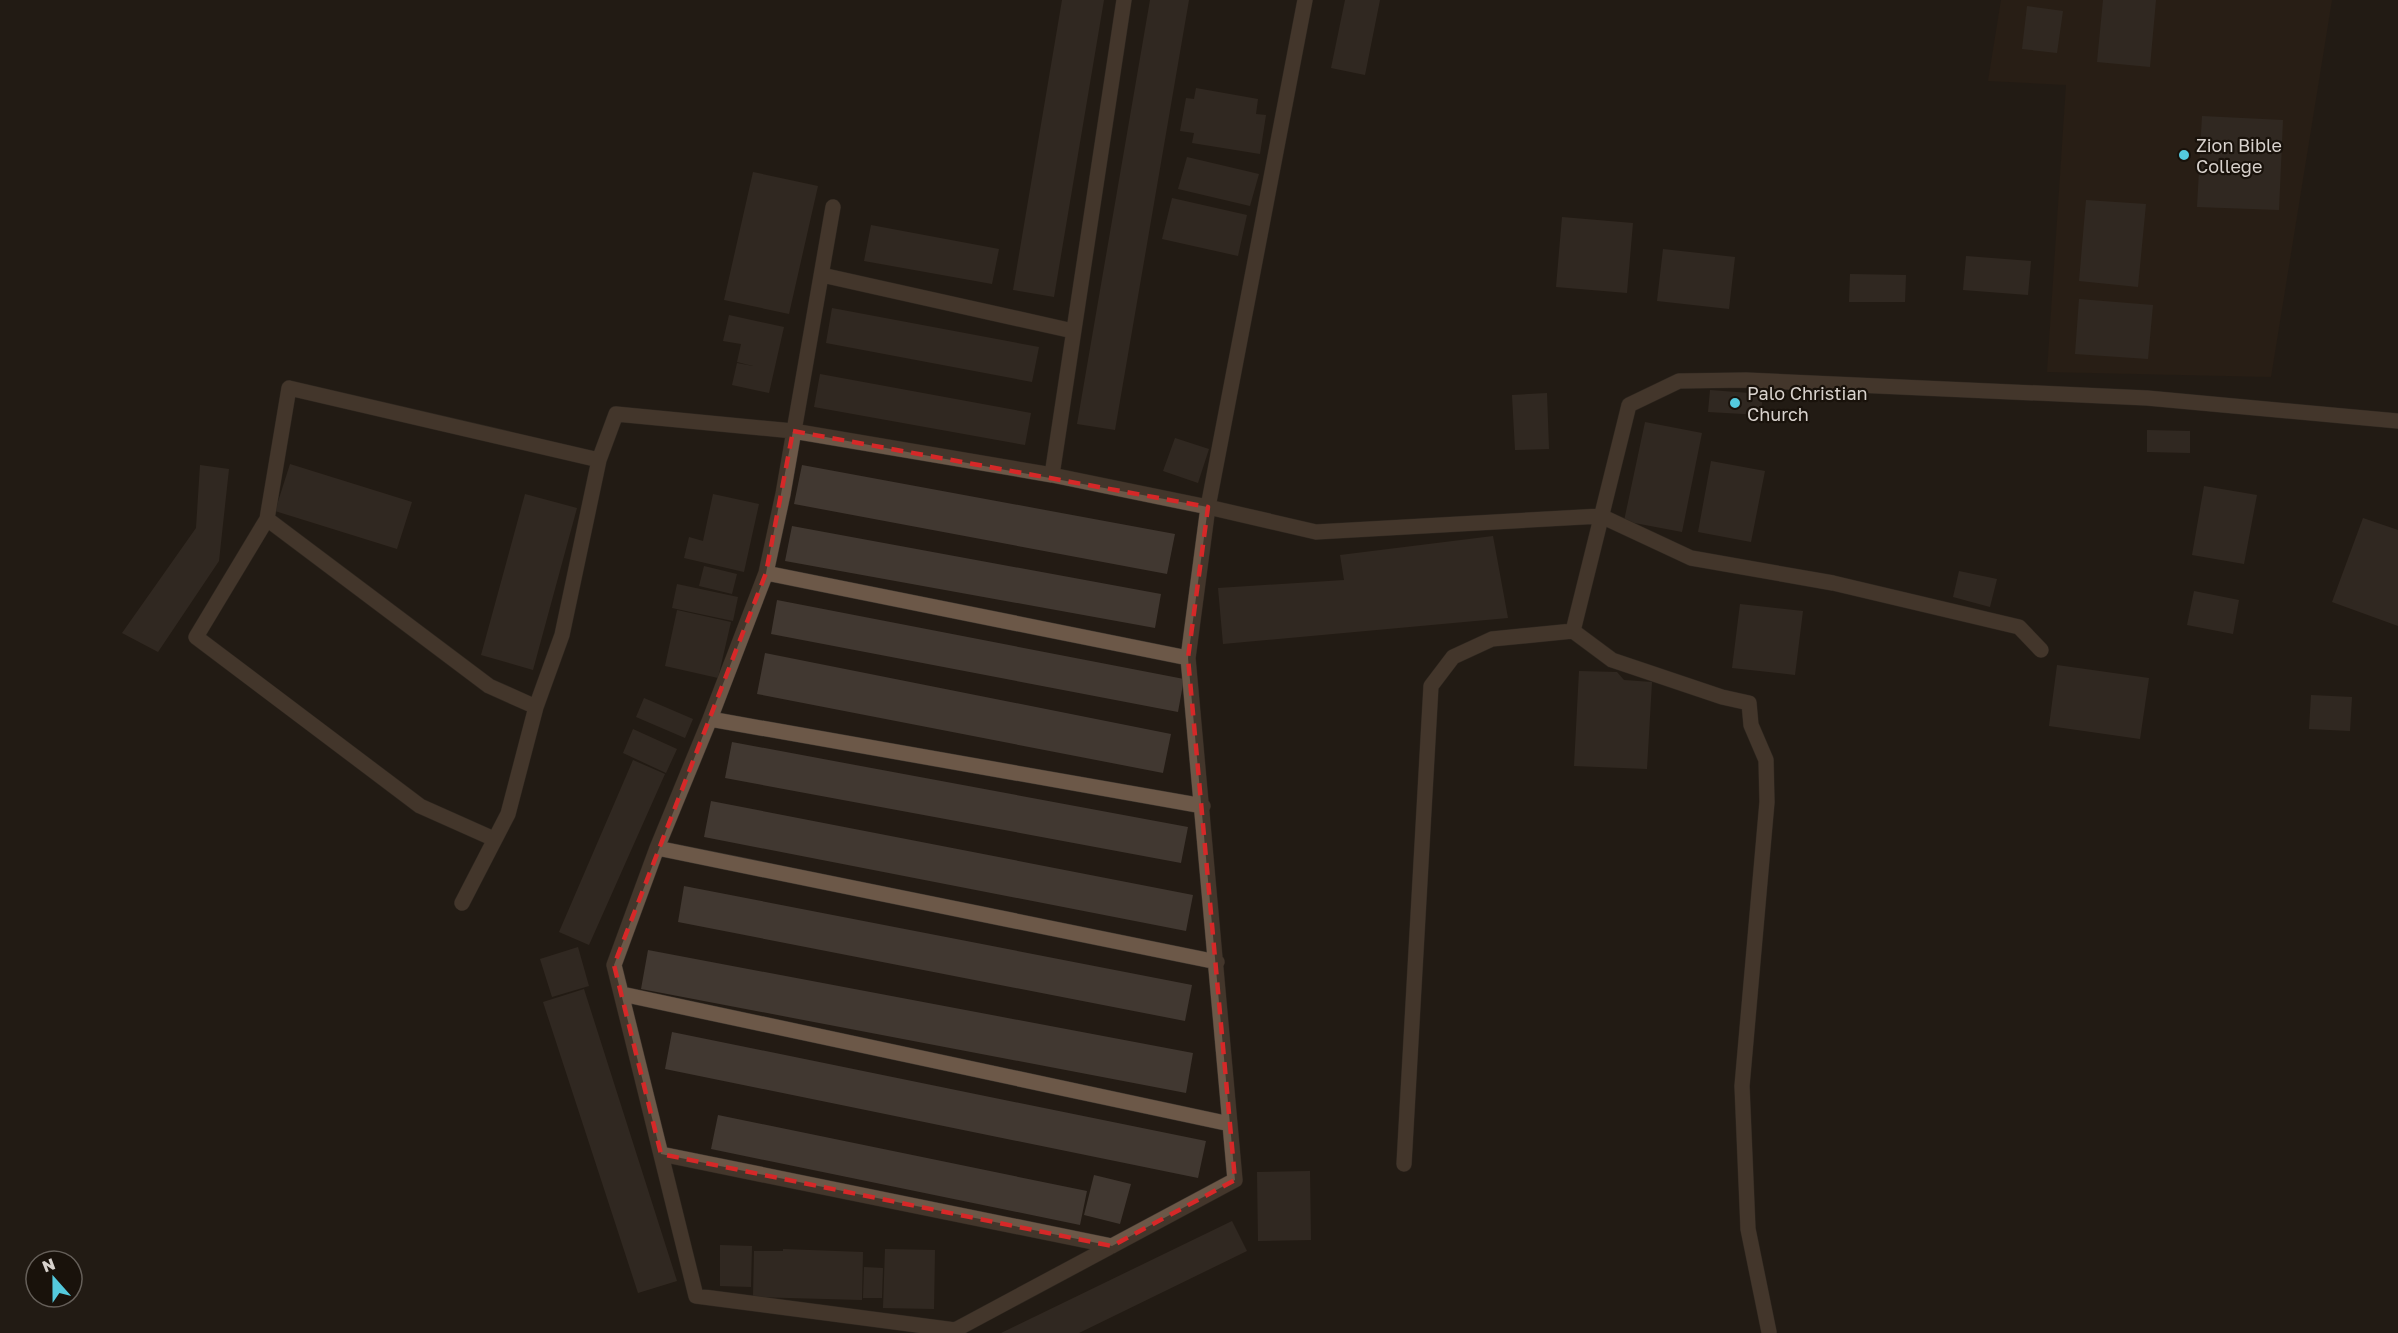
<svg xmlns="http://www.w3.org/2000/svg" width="2398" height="1333" viewBox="0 0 2398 1333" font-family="'Golos Text',sans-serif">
  <rect width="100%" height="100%" fill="#231b14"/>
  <!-- built -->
  <path fill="#2f2217" d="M2001,0H2332L2271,377L2047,372L2066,85L1988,81Z"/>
  <!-- building -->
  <path fill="#413831" d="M1062,0H1104L1054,297L1013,290Z
    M1150,0H1189L1115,430L1077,424Z
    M1345,0H1380L1365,75L1331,68Z
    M2103,0H2156L2150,67L2097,62Z
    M2027,6L2063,11L2057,53L2022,49Z
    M1196,88L1258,99L1256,114L1266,115L1260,154L1192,143L1194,133L1180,131L1186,98L1194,99Z
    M2202,116L2283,120L2279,210L2197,207Z
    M1187,157L1259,174L1250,206L1178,189Z
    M753,172L818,186L789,314L724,300Z
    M1172,198L1247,215L1238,256L1162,239Z
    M2086,200L2146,204L2138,287L2079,281Z
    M1562,217L1633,223L1627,293L1556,287Z
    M871,225L999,249L992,284L864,261Z
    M1663,249L1735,257L1729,309L1657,301Z
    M1966,256L2031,261L2028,295L1963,290Z
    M1850,274L1906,275L1905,302H1849Z
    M2079,299L2153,305L2148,359L2075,354Z
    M832,308L1039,347L1032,382L826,343Z
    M729,315L784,327L769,393L732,385L737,363L753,366L737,362L741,344L723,341Z
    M820,374L1031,413L1025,445L814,407Z
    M1710,390L1763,394L1761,415L1708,412Z
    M1547,393L1549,449L1515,450L1512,395Z
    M1645,422L1702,433L1682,532L1624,521Z
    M2147,430L2190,431V453L2147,452Z
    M1175,438L1209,449L1198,483L1163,471Z
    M1711,461L1765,471L1751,542L1698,532Z
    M290,464L412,502L397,549L275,511Z
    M200,465L229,469L219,561L158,652L122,633L196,528Z
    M802,465L1175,534L1167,574L794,504Z
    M2204,486L2257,495L2244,564L2192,555Z
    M525,494L577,508L533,670L481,655Z
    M713,494L759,504L744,572L684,558L689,537L703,541Z
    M2363,518L2398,530V626L2332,602Z
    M792,526L1161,594L1155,628L785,561Z
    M1493,536L1508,618L1223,644L1218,588L1344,580L1340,555Z
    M704,566L737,574L732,594L699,586Z
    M1959,571L1997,579L1990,607L1953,597Z
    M677,584L738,597L733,621L672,608Z
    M2194,591L2239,600L2233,634L2187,625Z
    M777,600L1184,679L1178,712L771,634Z
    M1740,604L1803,611L1795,675L1732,668Z
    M677,610L731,622L718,678L665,666Z
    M765,653L1171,734L1163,773L757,694Z
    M2057,665L2149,678L2140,739L2049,726Z
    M1579,671L1617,672L1624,680L1652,682L1647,769L1574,766Z
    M2311,695L2352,697L2350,731L2309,729Z
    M644,698L693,719L685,738L636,717Z
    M633,729L677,749L666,773L623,753Z
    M732,742L1188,827L1181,863L725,778Z
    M633,760L665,774L589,945L559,932Z
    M711,801L1193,895L1186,931L704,837Z
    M684,886L1192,985L1185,1021L678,922Z
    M578,947L589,986L552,997L540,959Z
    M648,950L1193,1053L1186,1093L641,989Z
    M584,989L677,1281L638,1293L543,1002Z
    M672,1032L1206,1141L1198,1178L665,1069Z
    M718,1115L1087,1191L1080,1225L711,1149Z
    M1310,1171L1311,1240L1258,1241L1257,1172Z
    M1094,1175L1131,1184L1120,1224L1084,1215Z
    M1232,1221L1247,1251L1079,1333H1001Z
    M720,1245L752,1246L751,1287L720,1286Z
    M783,1249L863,1252L862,1300L753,1297L754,1251H783Z
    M885,1249L935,1250L934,1309L883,1308Z
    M864,1267L883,1268L882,1298H863Z"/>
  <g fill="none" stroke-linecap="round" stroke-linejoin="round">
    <defs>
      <path id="service" d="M1601,516L1691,558L1833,583L2019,627L2041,650"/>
      <path id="minor" d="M833,207L783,494L766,573L710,719L657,848L614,965L696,1296L955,1330L1235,1180L1188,658L1208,507L1305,0
        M822,275L1073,331
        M1052,475L1124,0
        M267,519L489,686L536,707
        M766,573L1188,658
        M1573,631L1629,405L1679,381L1746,380L2147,398L2398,421
        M710,719L1203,806
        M494,839L420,806L196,637L267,519L289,388L599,460
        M657,848L1217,962
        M462,903L508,814L536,707L562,635L599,460L616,414L793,431L1052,475L1208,507L1316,532L1601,516
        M622,994L1230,1124
        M661,1154L1112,1246
        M1404,1164L1431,686L1453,657L1492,639L1573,631L1612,660L1722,697L1749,703L1751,725L1766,760L1767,802L1742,1086L1748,1229L1769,1332"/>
    </defs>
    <!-- service casing -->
    <use href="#service" stroke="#3c352e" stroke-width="16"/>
    <!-- minor casing -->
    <use href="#minor" stroke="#3c352e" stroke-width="16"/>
    <!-- service -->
    <use href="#service" stroke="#6c5848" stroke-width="15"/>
    <!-- minor -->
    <use href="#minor" stroke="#6c5848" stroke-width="15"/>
  </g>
  <!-- marked area -->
  <path d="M0 0H2398V1333H0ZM793,431L1208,507L1188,658L1235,1180L1112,1246L661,1154L614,965L766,573Z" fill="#231b14" fill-opacity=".55" fill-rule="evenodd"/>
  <path fill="none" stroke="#d62828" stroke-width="4.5" stroke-dasharray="12 8" stroke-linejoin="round" d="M793,431L1208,507L1188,658L1235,1180L1112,1246L661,1154L614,965L766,573Z"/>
  <!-- markers -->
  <g fill="#54cade" stroke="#19120b" stroke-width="2">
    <circle cx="2184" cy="155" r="6"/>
    <circle cx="1735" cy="403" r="6"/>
  </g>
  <g text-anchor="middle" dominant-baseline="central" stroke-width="4.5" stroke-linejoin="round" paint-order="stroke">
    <!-- poi labels -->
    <g font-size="18" fill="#d8d2cd" stroke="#19120b" text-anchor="start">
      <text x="2196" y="145">Zion Bible<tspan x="2196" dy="21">College</tspan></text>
      <text x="1747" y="393">Palo Christian<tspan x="1747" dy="21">Church</tspan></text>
    </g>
  </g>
  <!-- north arrow -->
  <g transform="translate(54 1279) rotate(339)"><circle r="28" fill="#19120b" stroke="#655f59" stroke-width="1.5"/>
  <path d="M0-4.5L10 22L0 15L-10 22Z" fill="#54cade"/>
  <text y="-9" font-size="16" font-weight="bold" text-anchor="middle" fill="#d8d2cd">N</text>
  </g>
</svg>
